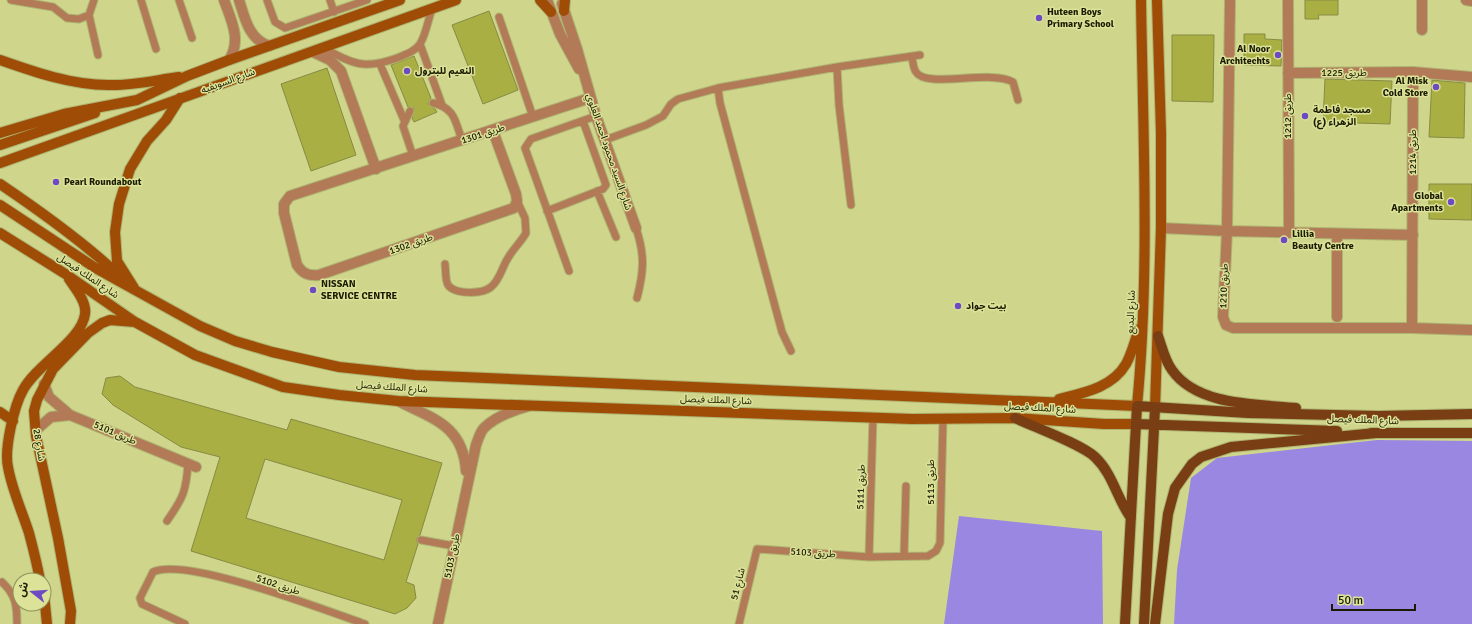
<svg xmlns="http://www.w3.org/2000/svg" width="1472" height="624" viewBox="0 0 1472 624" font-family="Signika,'Noto Sans Arabic',sans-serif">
  <rect width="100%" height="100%" fill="#cfd58b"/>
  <!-- forest -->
  <path fill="#9a87e1" d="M1377,440L1472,441V624H1174L1177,570L1191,478L1217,458Z
    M959,516L1102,531L1103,624H944Z"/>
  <!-- building -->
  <path fill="#a9af43" stroke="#868b43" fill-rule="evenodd" d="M1305,0H1338V15H1318L1319,19H1305Z
    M489,11L518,90L483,104L452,25Z
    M1244,34H1265V39L1282,40L1281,66L1244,65Z
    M1172,35H1214L1213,102L1172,101Z
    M414,56L431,98L428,104L435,109L437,112L414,122L412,118L414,108L408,107L391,65Z
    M327,68L356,155L311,171L281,84Z
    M1325,79L1392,81L1390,124L1323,122Z
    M1432,80L1465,83L1464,138L1429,137Z
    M1429,184H1472V220L1429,219Z
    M120,376L135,387L287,430L291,419L442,463L420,535L416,539L418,544L406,582L414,585L416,598L407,608L395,614L191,551L220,457L181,447L113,405L102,394L106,378ZM265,459L402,500L384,560L246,518Z"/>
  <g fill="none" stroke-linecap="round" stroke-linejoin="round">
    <defs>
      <path id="lane" d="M11,0L53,7L67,18L79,19L89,15
        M94,0L89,15L98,55
        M141,0L156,49
        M179,0L192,38
        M267,0L275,22L285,28L367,0
        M330,0L334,12
        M499,17L533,117
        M420,44L442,105
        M324,48C353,64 364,70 397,58C406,54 414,52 420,44C426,34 428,20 432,9
        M912,57C913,61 913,68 916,72C926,89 991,69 1013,82L1018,100
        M380,64L404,120
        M837,67L839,105L851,205
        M718,88L837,67L920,55
        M433,103C455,108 455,121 462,140
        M410,111L403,126L413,156
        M605,140L646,125L663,116L671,104L678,99L718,88L720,103L782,332L791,351
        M597,191L616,237
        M547,211L603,189L606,185L583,121
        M636,228C645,255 644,271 637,298
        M445,264C446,270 445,280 448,285C455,295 483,294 491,287C500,280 502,267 508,258C513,249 521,242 526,233L525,218L517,201
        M569,271L525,148L531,139L596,116
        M167,521C183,498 186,492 188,464
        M421,540L454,546
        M904,556L906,486
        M869,557L873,417
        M2,582C16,595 17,606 17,624
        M185,624L142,604L140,598L153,572C185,556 327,611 365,624
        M739,624L757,549L869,557L928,556L936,551L940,543L943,420"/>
      <path id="street" d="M224,0C231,20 242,40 229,60
        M239,0C245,19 249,39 269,46
        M547,0L560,34L579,69
        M1230,0L1227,231L1223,317L1226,325L1233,328H1412L1472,330
        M1288,0L1289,233
        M1422,0V30
        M1466,0L1472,1
        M562,4L577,49L596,116L636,228
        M313,52L330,60L341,71L376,169
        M1288,73L1413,72L1472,77
        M493,131L516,194L517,201L514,208L319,275C309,276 303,274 297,265L284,213V204L290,196L590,98
        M1161,228L1227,231L1413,235
        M1337,317V234
        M1412,328L1413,72
        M44,384L49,397L70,415
        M398,401C434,419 463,426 466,471
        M36,430L51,417L70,415L196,467
        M438,624L476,445C478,440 480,432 484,428C495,417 514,410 529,406"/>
      <path id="secondary" d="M540,0L551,12
        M564,11L565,0
        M0,60C34,72 72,85 108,85C131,86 156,80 179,77
        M0,133L64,114L137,100L187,76L229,60L400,0
        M0,145L95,113
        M0,163L456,0
        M0,184C43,213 85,243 123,279
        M0,205L97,269L200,326L235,341L272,352L339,367L415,375L1137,406C1150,271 1143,135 1141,0
        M0,233L67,275L135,322L195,355L283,387L339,395L398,401L912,419L1015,418L1104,424H1136
        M134,288L117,261L115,232L119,204L130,169L147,141L166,120L180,98
        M1059,399C1083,393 1112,388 1126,364C1132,353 1135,340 1139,329
        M1155,408L1161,228V133L1157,0
        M0,412L13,421
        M40,580C37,564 33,548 29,533C22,511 12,490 8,467C4,449 14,406 23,390C37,364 82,340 85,314C87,302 75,288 69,279
        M44,594L47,624
        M70,624L71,611L58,538L36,436L34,411L37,400L53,369L88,333L102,323L110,320L135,322"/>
      <path id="primary" d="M1158,336C1162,347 1165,361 1172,370C1197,406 1257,404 1296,408
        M1015,418C1034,427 1081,444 1095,457C1113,474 1117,499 1131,518
        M1136,424L1337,431
        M1371,433H1472
        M1125,624L1137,406L1248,413L1378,416L1472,414
        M1144,624L1155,408
        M1155,624L1168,514L1175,488L1192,464L1201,457L1231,447L1376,433"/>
    </defs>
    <!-- lane casing -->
    <use href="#lane" stroke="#aeb472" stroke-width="9"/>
    <!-- street casing -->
    <use href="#street" stroke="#aeb472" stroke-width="12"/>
    <!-- secondary casing -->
    <use href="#secondary" stroke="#aeb472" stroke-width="12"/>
    <!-- primary casing -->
    <use href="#primary" stroke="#aeb472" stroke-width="12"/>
    <!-- lane -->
    <use href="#lane" stroke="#b27a57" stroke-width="7"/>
    <!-- street -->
    <use href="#street" stroke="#b27a57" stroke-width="10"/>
    <!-- secondary -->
    <use href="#secondary" stroke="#9f4d06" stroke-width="10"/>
    <!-- primary -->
    <use href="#primary" stroke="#793e14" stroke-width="10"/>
  </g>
  <!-- markers -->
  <g fill="#6d4ac3" stroke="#dce298" stroke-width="1.5">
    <circle cx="1039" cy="18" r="4"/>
    <circle cx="1278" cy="55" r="4"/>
    <circle cx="407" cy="71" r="4"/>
    <circle cx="1436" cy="87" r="4"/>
    <circle cx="1305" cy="116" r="4"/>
    <circle cx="56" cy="182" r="4"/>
    <circle cx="1451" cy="202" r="4"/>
    <circle cx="1284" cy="240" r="4"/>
    <circle cx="313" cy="290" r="4"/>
    <circle cx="958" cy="306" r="4"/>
  </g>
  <g text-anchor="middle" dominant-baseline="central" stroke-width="3" stroke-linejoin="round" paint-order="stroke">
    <!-- poi labels -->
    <g font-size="10" font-weight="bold" fill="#1a1b00" stroke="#dce298" text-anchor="start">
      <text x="1047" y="12">Huteen Boys<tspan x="1047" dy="12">Primary School</tspan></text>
      <text x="1270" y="49" text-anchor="end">Al Noor<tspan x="1270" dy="12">Architechts</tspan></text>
      <text x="415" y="71">النعيم للبترول</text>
      <text x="1428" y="81" text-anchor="end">Al Misk<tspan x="1428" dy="12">Cold Store</tspan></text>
      <text x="1313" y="110">مسجد فاطمة<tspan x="1313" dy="12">الزهراء (ع)</tspan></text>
      <text x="64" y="182">Pearl Roundabout</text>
      <text x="1443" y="196" text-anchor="end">Global<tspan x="1443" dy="12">Apartments</tspan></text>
      <text x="1292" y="234">Lillia<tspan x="1292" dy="12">Beauty Centre</tspan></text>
      <text x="321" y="284">NISSAN<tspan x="321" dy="12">SERVICE CENTRE</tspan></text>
      <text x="966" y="306">بيت جواد</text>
    </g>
    <!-- street labels -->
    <g font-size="10" fill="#1a1b00" stroke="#dce298">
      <text x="1344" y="73">طريق 1225</text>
      <text transform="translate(228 81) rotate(-20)">شارع السويفيه</text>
      <text transform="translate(1288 116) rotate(-90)">طريق 1212</text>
      <text transform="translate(483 134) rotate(-18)">طريق 1301</text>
      <text transform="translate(609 152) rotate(71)">شارع السيد محمود احمد العلوي</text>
      <text transform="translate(1413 152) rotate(-90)">طريق 1214</text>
      <text transform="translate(411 244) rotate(-19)">طريق 1302</text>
      <text transform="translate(88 276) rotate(34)">شارع الملك فيصل</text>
      <text transform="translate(1224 286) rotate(-88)">طريق 1210</text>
      <text transform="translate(1131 312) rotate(-88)">شارع البديع</text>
      <text transform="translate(392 387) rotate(4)">شارع الملك فيصل</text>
      <text transform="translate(716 400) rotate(2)">شارع الملك فيصل</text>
      <text transform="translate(1040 408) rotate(3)">شارع الملك فيصل</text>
      <text transform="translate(1363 420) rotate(2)">شارع الملك فيصل</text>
      <text transform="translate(115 433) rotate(23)">طريق 5101</text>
      <text transform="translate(39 445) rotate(80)">شارع 28</text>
      <text transform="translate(931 482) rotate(-90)">طريق 5113</text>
      <text transform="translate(861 487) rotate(-88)">طريق 5111</text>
      <text transform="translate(813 553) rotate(4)">طريق 5103</text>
      <text transform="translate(452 556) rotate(-78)">طريق 5103</text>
      <text transform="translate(738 584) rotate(-76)">شارع 51</text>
      <text transform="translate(278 585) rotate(18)">طريق 5102</text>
    </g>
  </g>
  <!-- north arrow -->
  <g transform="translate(32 592) rotate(287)"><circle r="19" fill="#dce298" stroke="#8e925b"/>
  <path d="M0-3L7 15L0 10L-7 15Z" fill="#6d4ac3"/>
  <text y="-6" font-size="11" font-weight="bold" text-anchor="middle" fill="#1a1b00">ش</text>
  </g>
  <!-- scale -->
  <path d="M1332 604v6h83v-6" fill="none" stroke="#1a1b00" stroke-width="2"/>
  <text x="1338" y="604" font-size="12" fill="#1a1b00" stroke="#dce298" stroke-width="3" paint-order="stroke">50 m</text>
</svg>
